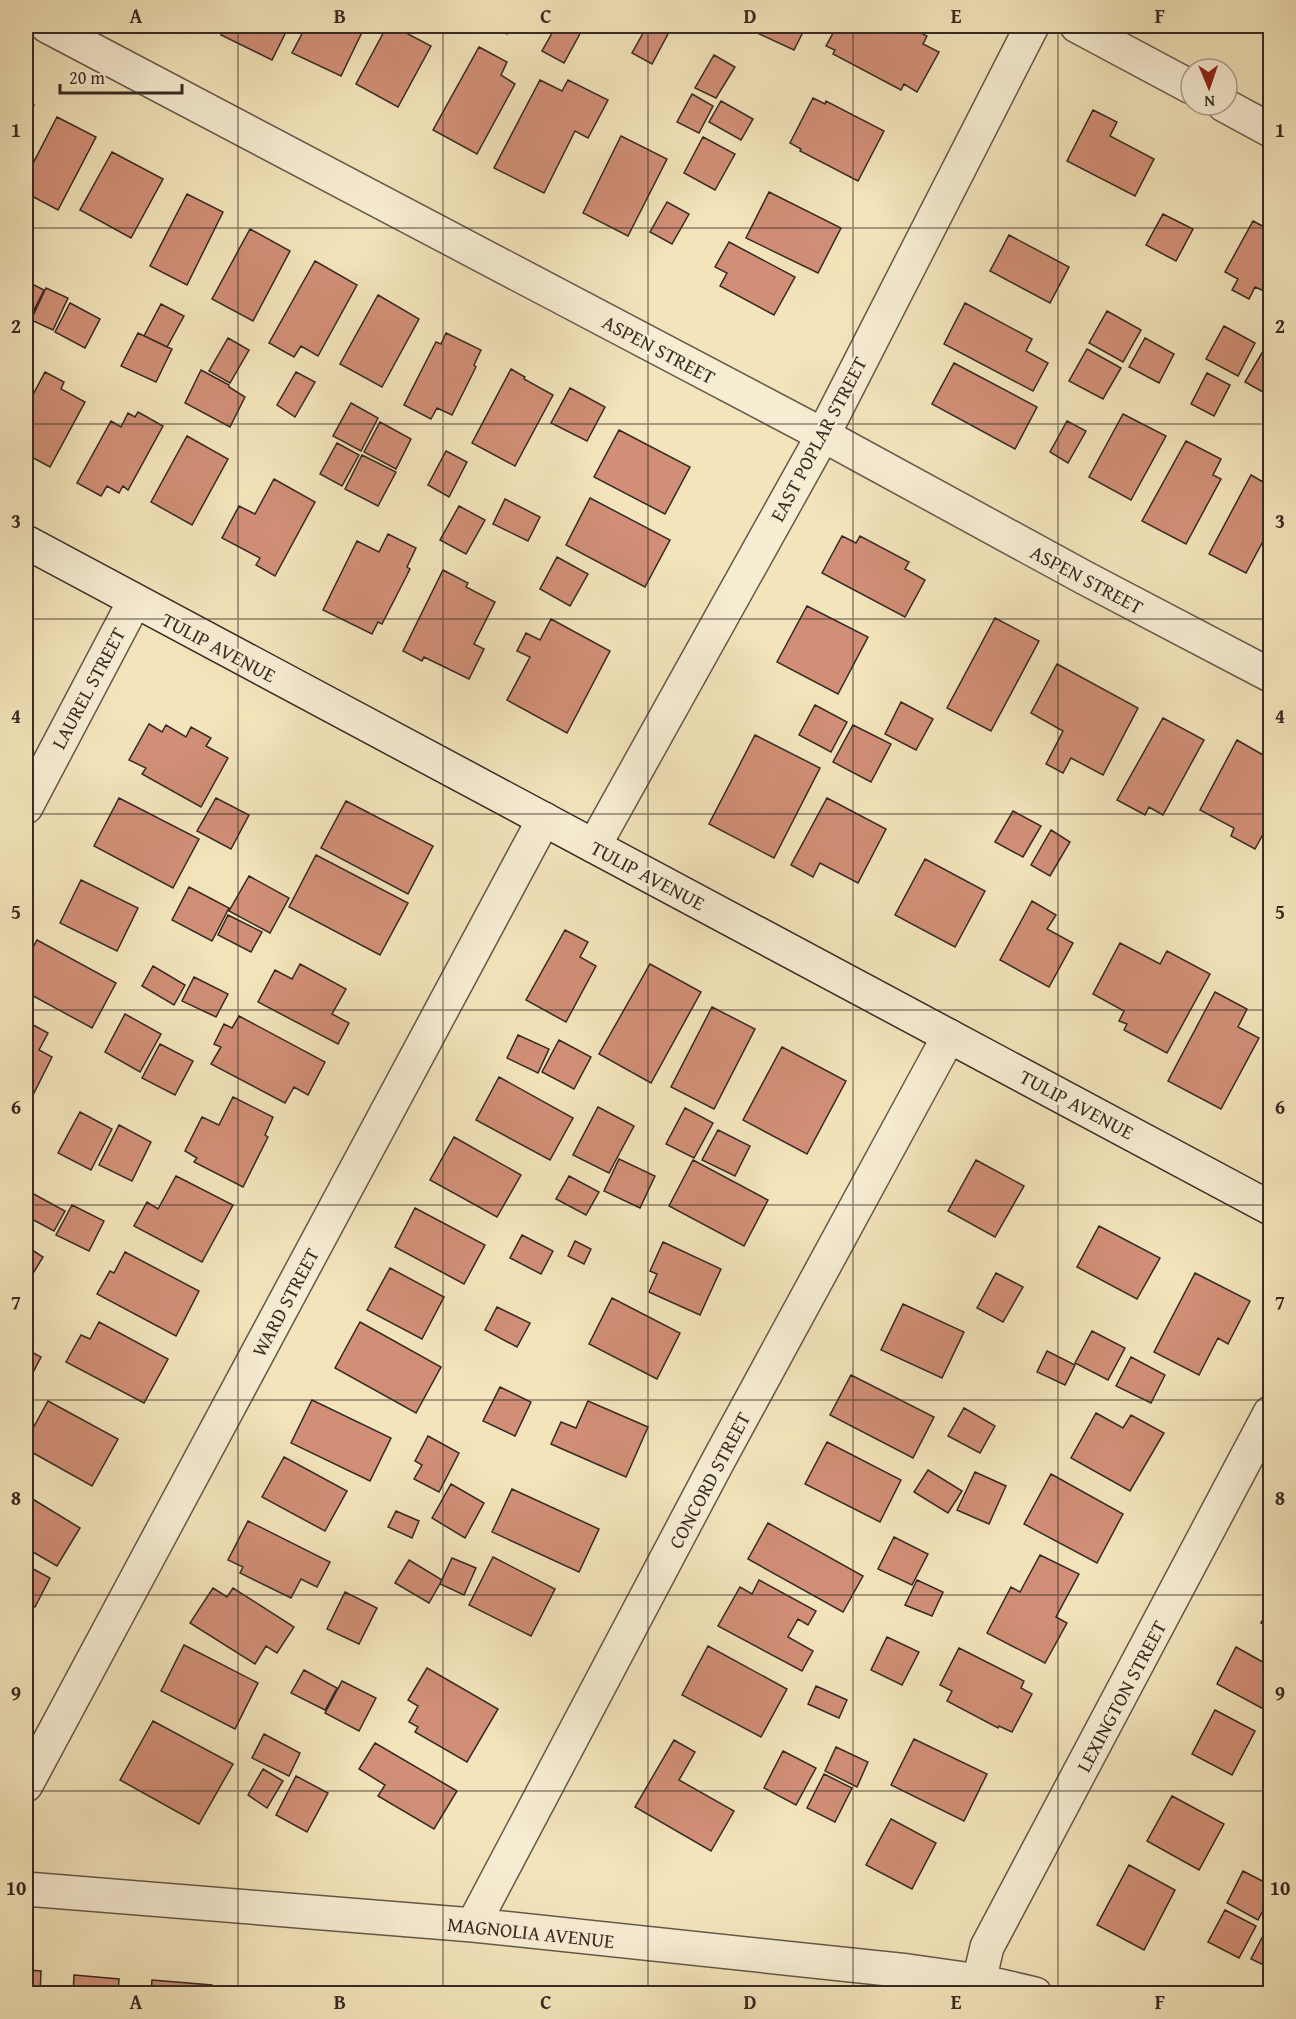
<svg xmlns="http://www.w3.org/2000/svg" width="1296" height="2019" viewBox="0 0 1296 2019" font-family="'Gentium Book Plus',serif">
  <rect width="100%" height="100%" fill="#f3e4bb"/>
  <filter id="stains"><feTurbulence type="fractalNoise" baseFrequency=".00333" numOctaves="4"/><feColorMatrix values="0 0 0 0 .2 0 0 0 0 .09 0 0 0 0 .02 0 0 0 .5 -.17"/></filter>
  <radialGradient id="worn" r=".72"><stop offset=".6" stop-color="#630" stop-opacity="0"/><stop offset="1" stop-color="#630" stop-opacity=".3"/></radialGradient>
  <!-- building -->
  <path fill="#d18f77" stroke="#372a23" stroke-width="1.5" d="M226,26H289L272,60L221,35Z
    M306,26H365L341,76L292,53Z
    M387,26H393L431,46L398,107L356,84Z
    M493,26H512L507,34Z
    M556,26H575L582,30L564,63L542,51Z
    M647,26H657L669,32L652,64L632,53Z
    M761,26H806L794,50L757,33Z
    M837,26H907L927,36L923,44L939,52L917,92L904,84L901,90L833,54L835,50L826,46Z
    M479,47L507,62L501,75L515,84L477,154L433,130Z
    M714,55L735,67L716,98L695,88Z
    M540,80L562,91L568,80L608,100L588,138L575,131L544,193L494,168Z
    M692,94L713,106L699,133L677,122Z
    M813,98L825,104L826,101L884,131L858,181L800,151L801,149L790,143Z
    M26,100L34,105L26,121Z
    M721,101L753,119L741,140L709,122Z
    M1093,110L1117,122L1110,136L1154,159L1135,196L1067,161Z
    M57,117L96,137L58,210L26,193V177Z
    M621,136L667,159L628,236L583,213Z
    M703,137L735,154L715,190L684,173Z
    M112,152L163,179L131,238L80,210Z
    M769,192L841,228L818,273L746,238Z
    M187,194L223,212L187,285L150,266Z
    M667,202L689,214L672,244L650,232Z
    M1163,214L1193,229L1176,261L1146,245Z
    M1253,221L1270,230V279L1264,291L1255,287L1249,299L1232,290L1238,279L1225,272Z
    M250,229L290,251L253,321L212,299Z
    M1009,235L1069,267L1050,303L990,271Z
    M729,242L795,277L774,315L720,286L727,273L715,267Z
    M315,261L357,285L318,356L301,346L294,357L269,343Z
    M26,281L44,290L32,314L26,311Z
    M46,288L68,298L53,330L31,320Z
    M378,295L419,319L382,387L340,364Z
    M70,303L100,319L85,348L55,332Z
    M965,303L1032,339L1026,351L1048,363L1033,391L944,344Z
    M161,304L184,316L167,347L144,336Z
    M1107,311L1141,330L1123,362L1089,343Z
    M1224,326L1255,343L1238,376L1206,359Z
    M138,333L172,349L156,382L121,366Z
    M446,333L481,350L474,365L476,367L452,415L437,408L431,419L404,405L436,342L441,344Z
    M228,338L249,350L230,383L209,371Z
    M1145,338L1174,354L1159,383L1129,367Z
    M1087,349L1121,368L1103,399L1069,381Z
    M1263,351L1270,355V396L1245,382Z
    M954,363L1037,407L1015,449L932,404Z
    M511,369L525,377L524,379L553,395L515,466L472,443Z
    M201,370L229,385V387L245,397L230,427L185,403Z
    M45,372L64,382L61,389L85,402L50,467L26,454V408Z
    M296,372L315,382L295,417L277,405Z
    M1207,373L1230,385L1214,416L1191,404Z
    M570,388L605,407L587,441L551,423Z
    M351,403L378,418L361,451L333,436Z
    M138,412L163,426L128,490L123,486L119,493L107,486L101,496L77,483L111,421L121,427L128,413L135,417Z
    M1123,414L1166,436L1131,500L1089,477Z
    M1067,421L1086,431L1068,463L1050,452Z
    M380,422L411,439L396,469L364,452Z
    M619,430L690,467L665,514L594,477Z
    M187,436L228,459L192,525L151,502Z
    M1186,441L1221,459L1213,475L1221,479L1186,544L1142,521Z
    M337,443L359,455L342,486L320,474Z
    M446,451L467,462L449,497L428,485Z
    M362,455L396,472L378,506L345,489Z
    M1251,475L1270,486V528L1246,573L1209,554Z
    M274,479L315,502L275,576L256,565L260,558L222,538L239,506L255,514Z
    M590,498L670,540L645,587L566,545Z
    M505,499L540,517L528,541L493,524Z
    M459,506L485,520L466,554L440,540Z
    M388,534L416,548L407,567L410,569L382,624L378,622L372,634L323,610L357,541L379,552Z
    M842,536L856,543L860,536L909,562L905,569L925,580L905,617L822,573Z
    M557,557L588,574L570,606L540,589Z
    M443,570L468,583L466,587L495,602L474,644L484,649L469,679L424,657L422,661L403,651Z
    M807,606L868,637L838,694L777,662Z
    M995,618L1039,641L991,731L947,708Z
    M551,619L610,651L567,733L507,700L530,657L517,651L526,633L540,640Z
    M1057,664L1138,708L1103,775L1071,758L1063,773L1046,764L1063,731L1031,713Z
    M901,702L933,719L916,750L885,734Z
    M815,705L847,722L831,752L799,735Z
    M1163,718L1204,740L1163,815L1149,807L1145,815L1117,800Z
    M149,724L162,732L166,725L186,737L191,727L211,738L206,746L228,758L201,807L142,774L146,768L129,760Z
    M853,725L891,744L871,782L833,762Z
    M755,735L820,768L774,858L709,824Z
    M1237,740L1270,759V821L1255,849L1231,836L1234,828L1200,810Z
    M119,798L199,839L173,888L94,846Z
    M216,798L249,815L231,849L197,831Z
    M827,798L886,829L858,883L820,863L813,877L791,865Z
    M346,801L433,846L408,894L321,848Z
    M1013,811L1041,826L1023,857L995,842Z
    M1051,830L1070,842L1050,876L1031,865Z
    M316,855L408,903L380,955L289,907Z
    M925,859L985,891L955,947L895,915Z
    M249,876L289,898L270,933L229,911Z
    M81,880L138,908L117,951L60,923Z
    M189,887L229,908L212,941L172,920Z
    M1032,901L1056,915L1047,929L1073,943L1049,987L1000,960Z
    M228,915L262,932L251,952L218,935Z
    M565,930L588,942L580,957L596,966L566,1022L526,1000Z
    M37,940L116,983L92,1028L26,992V960Z
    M1120,943L1160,964L1167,951L1210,974L1167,1053L1124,1030L1127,1024L1119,1021L1124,1011L1093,994Z
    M300,964L346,989L332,1014L349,1023L338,1044L258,1002L275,970L292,979Z
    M650,964L701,992L651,1083L599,1054Z
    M153,966L185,985L174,1005L142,986Z
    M194,977L228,994L216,1017L182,1001Z
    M1215,992L1247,1009L1238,1027L1259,1038L1221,1109L1168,1081Z
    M712,1007L755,1029L714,1109L671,1087Z
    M125,1014L161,1034L140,1072L105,1052Z
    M239,1016L325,1062L308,1095L294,1087L285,1103L211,1064L221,1047L214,1044L224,1024L232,1028Z
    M26,1021L48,1033L39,1050L52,1057L26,1109Z
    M518,1035L549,1049L538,1073L507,1058Z
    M559,1040L591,1057L574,1089L542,1072Z
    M160,1044L193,1061L175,1095L142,1078Z
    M782,1047L846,1081L807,1154L743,1120Z
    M499,1077L573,1118L550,1160L476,1120Z
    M233,1097L273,1117L265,1135L268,1137L243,1187L194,1162L197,1158L185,1151L202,1117L219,1125Z
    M598,1107L634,1126L609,1173L573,1155Z
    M685,1108L713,1123L694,1158L666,1144Z
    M80,1112L112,1129L91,1170L58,1153Z
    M119,1125L151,1142L132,1181L99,1165Z
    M718,1130L750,1146L735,1176L702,1160Z
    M454,1137L521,1175L497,1217L430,1180Z
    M619,1159L655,1176L640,1208L604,1191Z
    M693,1160L768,1200L744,1246L669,1206Z
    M976,1160L1024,1186L995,1237L948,1211Z
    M176,1176L233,1205L202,1262L134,1226L147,1202L158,1209Z
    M569,1176L599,1192L586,1215L556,1199Z
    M30,1192L65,1211L54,1231L26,1216V1200Z
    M72,1205L104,1221L89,1251L56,1235Z
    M415,1208L485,1245L464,1284L395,1247Z
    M1099,1226L1160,1258L1137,1299L1077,1267Z
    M522,1235L553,1251L541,1274L510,1258Z
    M575,1241L591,1249L584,1264L568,1256Z
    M663,1242L721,1269L700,1315L649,1292L657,1274L650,1271Z
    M26,1246L43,1257L29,1280L26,1278Z
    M125,1252L199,1291L176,1336L97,1294L110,1271L114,1273Z
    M390,1268L444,1297L422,1339L367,1310Z
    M996,1273L1023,1287L1003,1322L977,1308Z
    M1195,1273L1250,1301L1228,1344L1218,1338L1199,1375L1154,1352Z
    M612,1298L680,1333L657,1379L589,1344Z
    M903,1304L964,1332L942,1378L881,1350Z
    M497,1307L530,1323L517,1347L485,1330Z
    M99,1322L168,1359L144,1403L66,1362L81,1335L90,1339Z
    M360,1322L441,1367L416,1413L335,1368Z
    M1092,1331L1125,1348L1108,1380L1075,1363Z
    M26,1349L41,1357L26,1386Z
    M1047,1351L1075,1365L1065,1385L1037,1372Z
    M1131,1357L1165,1375L1151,1403L1116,1386Z
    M851,1375L934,1417L913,1458L830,1415Z
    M500,1387L531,1402L515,1436L483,1421Z
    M312,1400L391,1438L370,1481L291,1443Z
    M48,1401L118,1439L92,1486L26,1449V1441Z
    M588,1401L648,1427L626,1477L551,1444L561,1422L576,1428Z
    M964,1408L995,1426L980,1453L948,1436Z
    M1096,1413L1123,1428L1131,1415L1164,1433L1130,1491L1071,1458Z
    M428,1436L459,1453L439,1492L414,1479L422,1465L415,1461Z
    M827,1442L901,1480L880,1522L805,1484Z
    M284,1457L347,1491L325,1531L262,1497Z
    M928,1470L962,1491L948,1513L914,1492Z
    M975,1472L1006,1486L989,1524L957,1510Z
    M1051,1474L1123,1514L1097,1563L1024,1524Z
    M451,1484L484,1503L465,1538L432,1518Z
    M512,1489L599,1529L579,1572L492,1532Z
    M26,1495L80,1528L57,1566L26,1548Z
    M396,1511L419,1521L412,1538L388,1527Z
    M248,1521L330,1562L317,1587L301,1579L291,1598L240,1573L243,1567L228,1560Z
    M768,1523L863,1576L843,1612L748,1559Z
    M894,1537L928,1554L912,1585L878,1569Z
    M1040,1555L1079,1574L1056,1617L1067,1623L1045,1663L987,1633L1011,1587L1020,1592Z
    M493,1557L555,1589L531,1636L469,1605Z
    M452,1558L476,1568L464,1595L440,1584Z
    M409,1560L442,1580L429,1603L395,1583Z
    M26,1565L50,1578L35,1607L26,1601Z
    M759,1580L816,1611L808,1625L798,1619L788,1637L813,1651L802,1671L718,1626L740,1587L752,1594Z
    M917,1580L943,1592L932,1616L905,1605Z
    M213,1588L227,1597L233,1588L294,1627L277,1653L266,1646L255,1664L190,1623Z
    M345,1592L377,1608L359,1644L327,1629Z
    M1270,1606V1628L1261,1623Z
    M887,1637L919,1652L902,1685L871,1670Z
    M184,1645L258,1683L235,1729L161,1691Z
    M708,1646L787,1689L761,1737L682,1695Z
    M1236,1647L1270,1666L1269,1712L1217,1684Z
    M959,1648L1024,1681L1021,1688L1032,1694L1012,1732L999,1726L998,1728L947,1701L952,1691L940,1685Z
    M427,1668L498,1709L467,1762L415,1732L418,1727L409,1722L418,1706L408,1700Z
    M304,1670L337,1688L325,1710L291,1693Z
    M342,1681L376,1698L359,1731L325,1713Z
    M816,1686L847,1700L839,1718L808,1704Z
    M1215,1710L1255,1731L1232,1775L1192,1754Z
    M153,1721L233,1764L199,1824L120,1780Z
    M264,1734L300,1753L289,1776L252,1758Z
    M914,1739L987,1774L964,1821L891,1785Z
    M674,1740L695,1752L679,1780L734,1811L711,1851L635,1807Z
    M375,1743L457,1791L434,1829L378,1796L385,1785L359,1769Z
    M836,1747L868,1762L857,1787L825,1771Z
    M783,1751L816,1768L796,1805L764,1788Z
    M263,1769L283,1781L267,1808L248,1795Z
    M824,1774L852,1788L835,1822L807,1808Z
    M296,1776L328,1793L307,1832L276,1815Z
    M1172,1796L1224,1824L1199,1870L1147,1841Z
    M891,1819L936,1843L912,1889L866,1865Z
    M1129,1865L1175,1890L1144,1950L1097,1925Z
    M1243,1871L1270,1885V1897L1258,1920L1227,1903Z
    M1225,1910L1256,1926L1239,1958L1208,1942Z
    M1267,1928L1270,1930V1968L1251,1959Z
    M26,1970L41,1971L40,1994H26Z
    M74,1975L119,1979L118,1994H73Z
    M152,1980L212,1985V1994H151Z
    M233,1986L294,1990L293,1994H232Z"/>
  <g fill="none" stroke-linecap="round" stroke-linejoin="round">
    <defs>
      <path id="minor" d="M47,26L823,435L1085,578L1270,675
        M1077,26L1191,87
        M1224,105L1270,130
        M26,807L134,602
        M594,846L823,435L1032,26
        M26,1785L544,819
        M26,1889L473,1925L908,1971L979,1981L1035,1994
        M473,1925L717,1463L949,1036
        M979,1981L987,1947L1270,1413"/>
      <path id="secondary" d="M26,542L1270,1208"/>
    </defs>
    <!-- minor casing -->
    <use href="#minor" stroke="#665849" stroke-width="36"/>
    <!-- secondary casing -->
    <use href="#secondary" stroke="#372a23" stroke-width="36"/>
    <!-- minor -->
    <use href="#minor" stroke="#f7edd3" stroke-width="33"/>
    <!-- secondary -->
    <use href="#secondary" stroke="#f7edd3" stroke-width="33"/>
  </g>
  <!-- grid -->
  <path fill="none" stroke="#372a23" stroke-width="1.5" stroke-opacity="0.55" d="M238,26V1994M443,26V1994M648,26V1994M853,26V1994M1058,26V1994M26,228H1270M26,424H1270M26,619H1270M26,814H1270M26,1010H1270M26,1205H1270M26,1400H1270M26,1595H1270M26,1791H1270"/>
  <g text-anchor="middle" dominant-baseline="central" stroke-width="4.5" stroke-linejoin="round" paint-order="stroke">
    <!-- street labels -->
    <g font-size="20" fill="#372a23" stroke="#f7edd3">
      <text transform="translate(659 349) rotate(28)">ASPEN STREET</text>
      <text transform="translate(818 439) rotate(-62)">EAST POPLAR STREET</text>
      <text transform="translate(1087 579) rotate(28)">ASPEN STREET</text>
      <text transform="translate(219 647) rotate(28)">TULIP AVENUE</text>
      <text transform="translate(88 688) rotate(-62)">LAUREL STREET</text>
      <text transform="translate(648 875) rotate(28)">TULIP AVENUE</text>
      <text transform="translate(1077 1104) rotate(28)">TULIP AVENUE</text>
      <text transform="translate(285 1302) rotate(-62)">WARD STREET</text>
      <text transform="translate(709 1480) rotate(-62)">CONCORD STREET</text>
      <text transform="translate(1121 1696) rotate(-62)">LEXINGTON STREET</text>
      <text transform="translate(531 1932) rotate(6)">MAGNOLIA AVENUE</text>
    </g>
  </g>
  <!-- margin -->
  <rect width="1296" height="2019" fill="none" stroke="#f3e4bb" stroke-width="66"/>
  <!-- north arrow -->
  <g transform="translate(1209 87) rotate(178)"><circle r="28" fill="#f7edd3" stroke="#aa9f8d" stroke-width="1.5"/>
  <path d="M0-4.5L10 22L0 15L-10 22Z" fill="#8f2418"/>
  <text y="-9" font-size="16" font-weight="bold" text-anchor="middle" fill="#372a23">N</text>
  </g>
  <!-- scale -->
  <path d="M60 84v9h122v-9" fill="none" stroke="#372a23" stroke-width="3"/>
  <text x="69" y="84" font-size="18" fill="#372a23" stroke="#f7edd3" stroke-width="4.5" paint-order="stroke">20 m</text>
  <rect x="33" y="33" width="1230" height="1953" fill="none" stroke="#372a23" stroke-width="2"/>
  <g font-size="20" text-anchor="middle" font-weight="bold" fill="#372a23">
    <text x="136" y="23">A</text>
    <text x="340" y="23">B</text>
    <text x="546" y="23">C</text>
    <text x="750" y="23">D</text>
    <text x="956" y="23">E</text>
    <text x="1160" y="23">F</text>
    <text x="16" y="137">1</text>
    <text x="1280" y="137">1</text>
    <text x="16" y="333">2</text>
    <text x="1280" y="333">2</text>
    <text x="16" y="528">3</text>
    <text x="1280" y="528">3</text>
    <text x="16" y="723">4</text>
    <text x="1280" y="723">4</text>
    <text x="16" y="919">5</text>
    <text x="1280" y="919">5</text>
    <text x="16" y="1114">6</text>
    <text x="1280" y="1114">6</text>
    <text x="16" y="1309">7</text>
    <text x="1280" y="1309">7</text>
    <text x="16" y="1505">8</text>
    <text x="1280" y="1505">8</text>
    <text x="16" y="1700">9</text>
    <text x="1280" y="1700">9</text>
    <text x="16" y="1895">10</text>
    <text x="1280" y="1895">10</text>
    <text x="136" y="2009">A</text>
    <text x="340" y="2009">B</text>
    <text x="546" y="2009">C</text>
    <text x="750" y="2009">D</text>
    <text x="956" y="2009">E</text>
    <text x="1160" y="2009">F</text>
  </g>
  <rect width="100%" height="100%" filter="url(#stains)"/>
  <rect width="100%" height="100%" fill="url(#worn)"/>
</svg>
